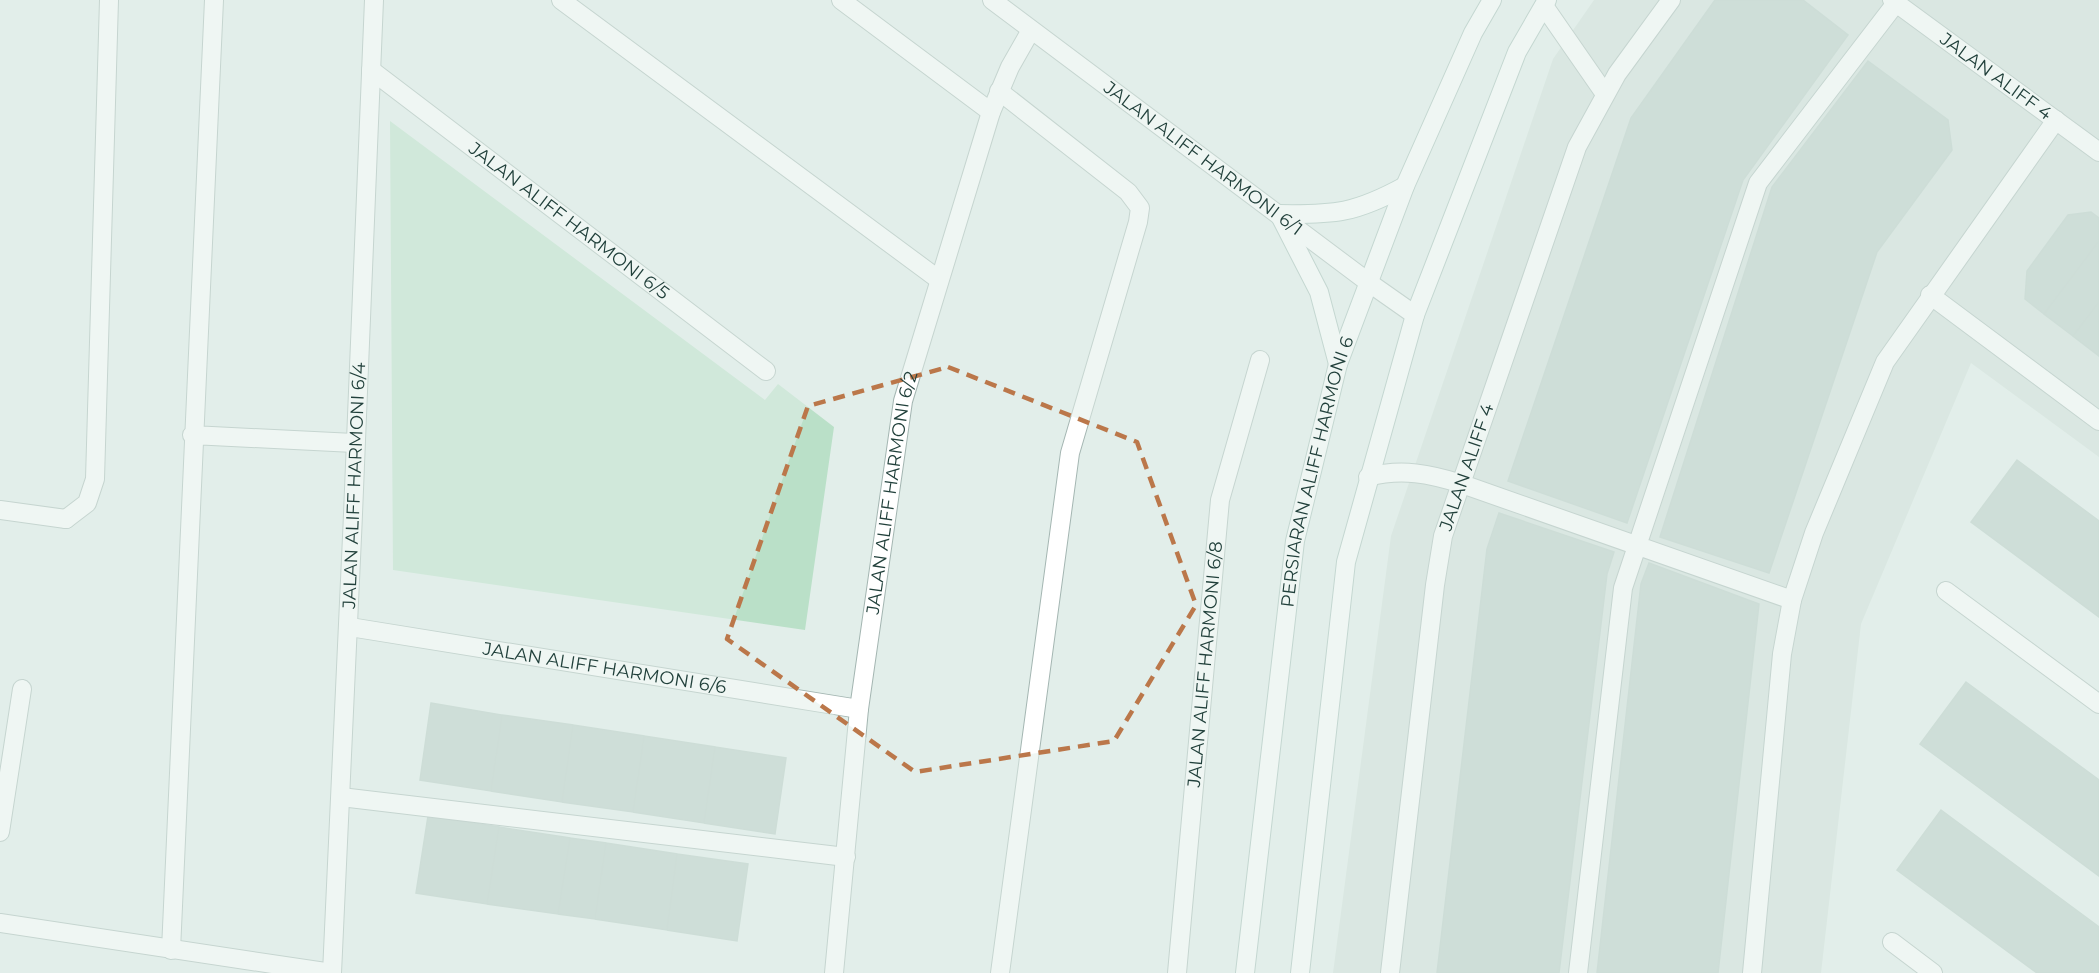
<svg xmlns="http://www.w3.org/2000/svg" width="2099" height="973" viewBox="0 0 2099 973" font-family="Montserrat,sans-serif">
  <rect width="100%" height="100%" fill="#e2eeea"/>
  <!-- built -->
  <path fill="#d0ded9" d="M1594,0H2099V457L1971,363L1861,624L1821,973H1333L1391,536L1553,59Z"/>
  <!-- green -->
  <path fill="#bae0c8" d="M390,121L765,400L778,384L834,427L805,630L393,570Z"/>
  <!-- building -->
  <path fill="#b7c9c3" stroke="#b4c8c2" stroke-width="1.5" d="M1715,0H1803L1848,35L1743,180L1627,523L1508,481L1631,118Z
    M1868,61L1948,120L1952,150L1877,252L1769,573L1660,537L1772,187Z
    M2091,212L2099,218V241L2044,314L2025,299L2027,271L2068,215Z
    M2099,241V302L2073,336L2044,314Z
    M2099,302V356L2073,336Z
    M2017,460L2099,521V617L1971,522Z
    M1499,513L1614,552L1607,574L1559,973H1437L1487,549Z
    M1649,563L1759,604L1718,973H1597L1641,584Z
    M1966,682L2099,780V876L1920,744Z
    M431,703L502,715L491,791L420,780Z
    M502,715L573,725L562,802L491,791Z
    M573,725L644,736L633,812L562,802Z
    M644,736L715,747L704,823L633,812Z
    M715,747L786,758L775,834L704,823Z
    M1941,810L2099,927V973H2037L1897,870Z
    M428,816L499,827L487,904L416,893Z
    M499,827L570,838L558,914L487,904Z
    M570,838L606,843L595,919L558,914Z
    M606,843L677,854L667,930L595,919Z
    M677,854L748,864L737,941L667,930Z"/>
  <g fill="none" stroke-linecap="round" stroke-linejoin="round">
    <defs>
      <path id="lane" d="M561,0L938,279
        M999,91L1128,192L1140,208L1138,222L1070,453L1000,973
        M1930,295L2099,421
        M192,435L354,443
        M1462,484L1792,600
        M66,519L87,503L95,479L109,0
        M341,797L846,857
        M171,950L214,0
        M1578,973L1623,588L1758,183L1896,3"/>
      <g id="street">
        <path d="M841,0L991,112"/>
        <path id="s1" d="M992,0L1368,282L1415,315"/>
        <path id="s2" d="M1892,0L2099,152"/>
        <path d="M1544,6L1605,94"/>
        <path id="s3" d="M371,70L766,371"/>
        <path d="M1368,477C1402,468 1430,474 1462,484"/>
        <path d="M0,510L66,519"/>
        <path d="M1946,591L2099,704"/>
        <path id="s4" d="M350,627L859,709"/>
        <path d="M0,832L22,689"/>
        <path d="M0,923L332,973"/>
        <path d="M1892,942L1933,973"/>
        <path id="s5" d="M332,973C349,649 360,324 374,0"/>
        <path id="s6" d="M834,973L859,709L903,401L991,112L1010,67L1031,30"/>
        <path id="s7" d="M1177,973L1220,500L1260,360"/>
        <path id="s8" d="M1390,973L1435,585L1443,536L1577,147L1617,74L1671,0"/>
        <path d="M1752,973L1782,654L1792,600L1814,533L1885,362L2056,120"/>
      </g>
      <g id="secondary">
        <path d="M1338,364L1319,292L1279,214C1335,215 1356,213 1405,186"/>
        <path id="s9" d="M1245,973L1295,541L1338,364L1405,186L1473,33L1492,0"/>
        <path d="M1300,973L1346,562L1415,315L1517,52L1547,0"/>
      </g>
    </defs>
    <!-- lane casing -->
    <use href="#lane" stroke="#a4b6b2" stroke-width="20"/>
    <!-- street casing -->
    <use href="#street" stroke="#a4b6b2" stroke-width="20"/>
    <!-- secondary casing -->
    <use href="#secondary" stroke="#a0bab4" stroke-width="20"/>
    <!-- lane -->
    <use href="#lane" stroke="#fff" stroke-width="18"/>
    <!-- street -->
    <use href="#street" stroke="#fff" stroke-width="18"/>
    <!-- secondary -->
    <use href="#secondary" stroke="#fff" stroke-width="18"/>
  </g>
  <!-- marked area -->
  <path d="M0 0H2099V973H0ZM948,367L1137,442L1196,605L1114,741L915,772L727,639L808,406Z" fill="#e2eeea" fill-opacity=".55" fill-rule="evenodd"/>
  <path fill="none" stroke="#bb774a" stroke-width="4.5" stroke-dasharray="12 8" stroke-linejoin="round" d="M948,367L1137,442L1196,605L1114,741L915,772L727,639L808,406Z"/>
  <g text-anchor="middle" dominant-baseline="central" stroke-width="4.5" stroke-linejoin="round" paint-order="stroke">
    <!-- street labels -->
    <g font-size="18" fill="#21403b" stroke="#f3faf7">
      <text stroke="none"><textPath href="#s2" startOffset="129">JALAN ALIFF 4</textPath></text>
      <text stroke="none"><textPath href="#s1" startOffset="264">JALAN ALIFF HARMONI 6/1</textPath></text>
      <text stroke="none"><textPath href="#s3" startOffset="249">JALAN ALIFF HARMONI 6/5</textPath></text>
      <text stroke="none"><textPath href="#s8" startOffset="513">JALAN ALIFF 4</textPath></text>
      <text stroke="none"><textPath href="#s9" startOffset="507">PERSIARAN ALIFF HARMONI 6</textPath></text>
      <text stroke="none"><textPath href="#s5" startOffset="488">JALAN ALIFF HARMONI 6/4</textPath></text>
      <text stroke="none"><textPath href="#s6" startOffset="484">JALAN ALIFF HARMONI 6/2</textPath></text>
      <text stroke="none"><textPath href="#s7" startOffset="310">JALAN ALIFF HARMONI 6/8</textPath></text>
      <text stroke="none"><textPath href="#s4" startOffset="258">JALAN ALIFF HARMONI 6/6</textPath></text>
    </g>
  </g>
</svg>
